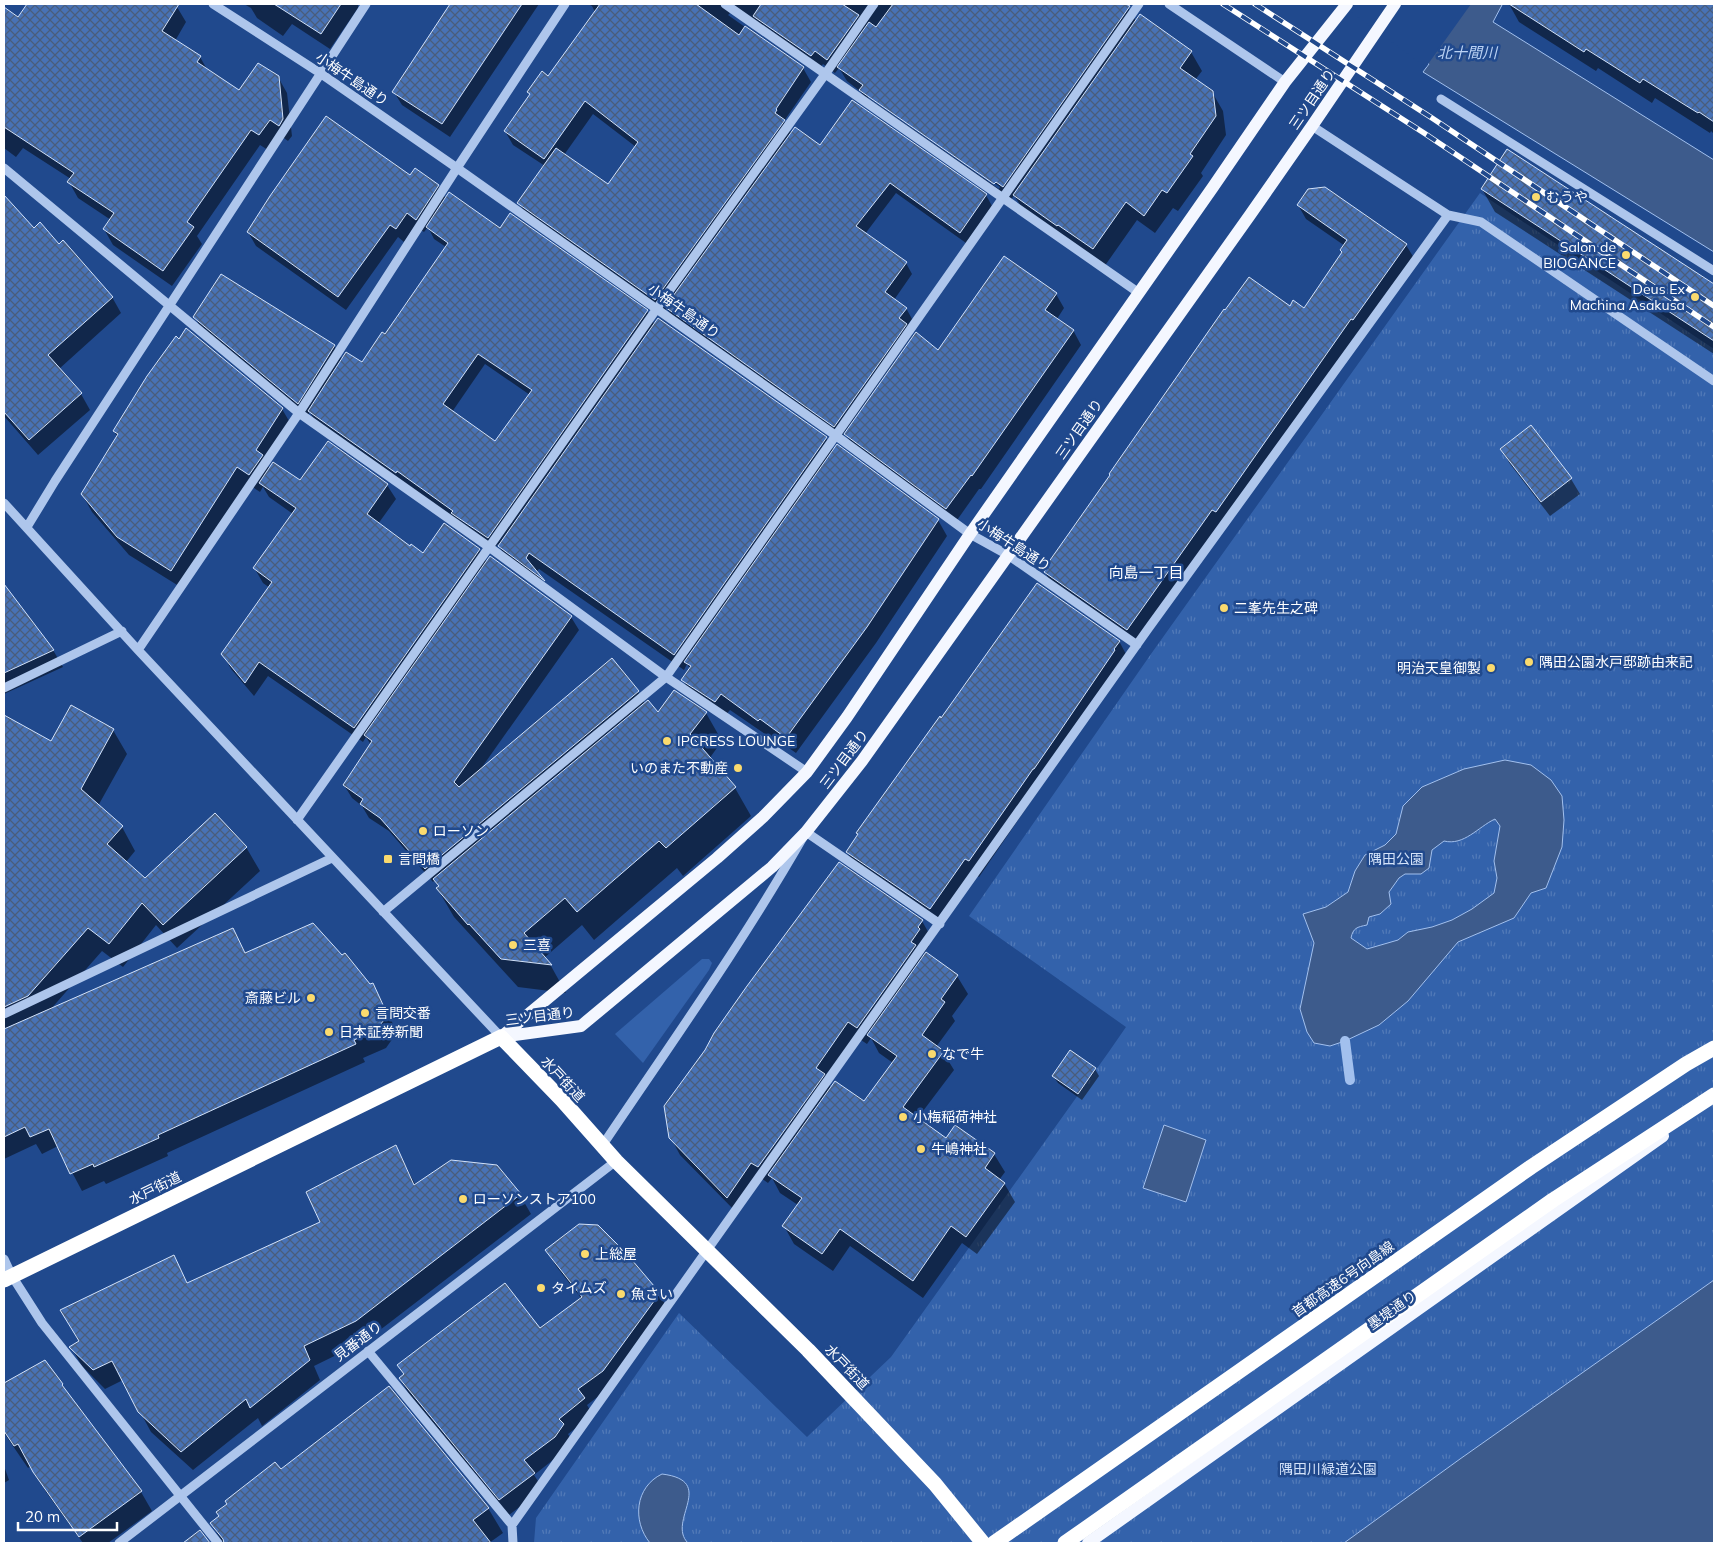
<svg xmlns="http://www.w3.org/2000/svg" width="1718" height="1547" viewBox="0 0 1718 1547" font-family="Mulish,'Noto Sans JP',sans-serif">
  <defs>
    <pattern id="park-tufts" width="24" height="20" patternUnits="userSpaceOnUse" patternTransform="scale(1.25)"><rect width="24" height="20" fill="#3362ab"/><path d="M3 7l-1-3M5 7V3M7 7l1-3M15 17l-1-3M17 17v-4M19 17l1-3" fill="none" stroke="#527ab8"/></pattern>
    <pattern id="building-cross-hatch" width="8" height="8" patternUnits="userSpaceOnUse" patternTransform="scale(1.25)"><rect width="8" height="8" fill="#4872b5"/><path d="M0 0l8 8M0 8l8-8" fill="none" stroke="#4a5d7b"/></pattern>
  </defs>
  <rect width="100%" height="100%" fill="#20498d"/>
  <!-- grass -->
  <path fill="#3362ab" d="M702,959H709L712,963L709,970L643,1063L615,1034Z"/>
  <!-- park -->
  <path fill="url(#park-tufts)" d="M1480,193L1714,349V1280L1460,1459L1344,1543H534L536,1518L679,1313L807,1437L891,1357L1108,1053L1126,1027L969,916L1151,654Z"/>
  <!-- water -->
  <path fill="#3d5b8c" stroke="#a2c0ee" fill-rule="evenodd" d="M1343,4H1500L1502,5L1493,22L1714,160V252L1423,72L1429,64Z
    M1505,760L1531,765L1551,780L1562,796L1564,820L1562,847L1546,888L1531,893L1514,918L1458,942L1408,1001L1379,1025L1345,1041L1330,1046L1314,1043L1307,1032L1300,1009L1314,943L1303,914L1326,907L1348,892L1355,871L1365,855L1385,845L1396,834L1403,806L1422,787L1464,769ZM1495,819L1500,826L1494,861L1497,878L1494,893L1472,909L1452,920L1432,927L1408,932L1398,940L1367,949L1351,938C1353,928 1357,927 1367,925L1369,917L1380,914L1391,904L1389,892L1399,878L1405,874H1421L1429,868L1432,850L1444,841C1464,846 1478,827 1495,819Z
    M1164,1125L1206,1140L1186,1202L1143,1188Z
    M1714,1280V1543H1344L1460,1459Z
    M662,1474C718,1481 666,1521 688,1543H650C632,1521 635,1487 662,1474Z"/>
  <!-- pier -->
  <path fill="#20498d" d="M1340,4H1471L1426,67Z"/>
  <!-- shadow -->
  <path fill="#0007" fill-rule="evenodd" d="M28,4H125L140,14L146,4H172L177,7L186,22L175,41L200,57L208,71L239,92L278,77L287,93L292,136L288,141L280,135L268,150L260,145L197,236L202,244L172,286L113,245L104,229L111,220L78,198L69,182L71,179L23,148L16,157L4,148V9L19,19Z
    M244,4H358V8L330,49L292,24L283,36L257,18L251,8Z
    M452,4H539L450,137L402,105L394,92Z
    M588,4H1123L1128,8L1136,21L1191,52L1202,71L1195,80L1212,92L1223,111L1226,135L1201,173L1203,176L1178,211L1173,208L1155,233L1137,220L1104,267L1025,213L1014,195L1011,200L869,104L861,92L847,81L839,68L835,73L823,64L819,69L731,12L728,15L803,68L811,82L784,121L792,134L821,147L986,195L992,206L966,243L896,193L865,234L906,263L912,274L894,300L906,308L912,319L907,327L912,335L841,437L673,318L667,308L663,313L527,217L519,203L545,166L513,145L505,131L531,95L529,92L549,77L595,12L592,6ZM868,95L1000,187L999,189L868,98ZM593,114L636,147L608,186L564,155Z
    M1509,4H1630L1682,37L1701,7L1696,4H1714V134L1711,131L1710,133L1655,98L1652,103L1598,68L1596,71L1519,22Z
    M1508,151L1714,287V354L1495,212L1482,189Z
    M410,176L438,186L446,199L647,311L655,325L826,438L834,451L938,520L947,536L876,643L796,753L769,734L768,736L730,710L724,717L692,696L683,680L690,669L687,664L684,670L539,569L536,572L551,593L508,562L498,544L494,549L316,423L310,412L306,418L203,332L195,317L221,275L334,346L342,360L362,363L385,336L446,247L434,239L428,227L424,232L415,226L404,242L398,237L346,310L256,246L248,232ZM485,364L530,395L496,443L452,412Z
    M4,197L33,230L59,245L112,297L121,313L59,369L81,394L90,410L38,455L4,416Z
    M1298,205L1406,245L1414,258L1135,644L1053,586L1045,572L1290,307L1304,309L1343,252L1345,246L1306,219Z
    M1056,294L1064,308L1057,319L1073,330L1081,345L981,489H979L955,523L854,449L846,434Z
    M282,409L292,426L268,466L270,469L300,482L387,485L396,499L378,524L410,548L424,555L479,549L487,563L571,617L579,630L480,770L612,660L638,692L645,704L658,714L706,713L722,741L709,759L735,788L751,816L683,876L677,868L594,940L582,925L544,958L551,966L566,993L518,987L454,917L437,888L439,887L435,880L433,882L389,831L369,818L362,806L352,798L344,785L371,745L366,737L363,742L268,676L254,696L231,669L223,654L270,588L263,583L255,569L293,514L269,497L263,487L260,492L248,484L182,588L129,555L92,512L82,494L118,438L114,431Z
    M1531,427L1571,479L1580,494L1550,516L1510,464L1501,449Z
    M4,592H6L20,607L53,650L63,667L4,694Z
    M1119,641L1128,658L1123,667L979,877L975,874L939,925L857,868L847,852L942,719Z
    M4,716L52,742L113,730L127,754L98,806L122,827L135,851L126,862L145,880L246,847L260,871L177,948L156,925L123,967L102,951L50,1010L233,929L246,954L369,986L373,984L394,1026L393,1038L386,1048L363,1058L365,1062L167,1153L168,1156L106,1184L104,1181L82,1191L58,1146L42,1154L36,1144L4,1159V873L15,859L4,853Z
    M839,864L922,921L931,937L927,943L929,946L921,957L923,959L957,976L968,994L952,1016L955,1021L936,1047L943,1052L954,1070L917,1119L947,1139L955,1127L994,1154L1005,1172L999,1180L1004,1183L1015,1202L977,1254L962,1243L923,1298L850,1246L833,1271L794,1244L784,1226L798,1205L780,1193L772,1178L768,1183L761,1178L737,1213L680,1155L671,1138L706,1050L715,1034L780,942ZM858,1038L867,1044L871,1038L879,1053L893,1063L864,1103L831,1088L827,1081Z
    M1071,1052L1095,1069L1099,1076L1082,1100L1058,1083L1053,1076Z
    M396,1147L416,1186L497,1166L520,1195L531,1214L367,1340L314,1366L320,1380L262,1426L258,1418L193,1470L151,1432L123,1380L105,1389L82,1366L71,1347L80,1342L173,1256L188,1284L322,1222Z
    M547,1250L659,1293L668,1309L612,1386L587,1405L593,1415L568,1434L572,1441L563,1452L534,1475L543,1489L509,1515L409,1394L400,1379L404,1375L399,1366L540,1330L581,1298L556,1266Z
    M45,1361L68,1395L141,1492L152,1511L108,1543H83L46,1492L31,1466L28,1468L4,1433V1384Z
    M4,1466L9,1480L4,1483Z
    M281,1471L488,1508L503,1533L489,1543H223L211,1523Z"/>
  <g fill="none" stroke-linecap="round" stroke-linejoin="round">
    <!-- stream -->
    <path stroke="#a2c0ee" stroke-width="10" d="M1345,1041L1350,1080"/>
  </g>
  <!-- building -->
  <path fill="url(#building-cross-hatch)" stroke="#d3e2f9" fill-rule="evenodd" d="M27,4H179L162,31L201,56L197,62L239,90L258,63L279,76L283,119L279,126L270,120L259,135L251,130L187,222L194,227L163,271L103,229L114,213L67,182L74,173L4,127V7L18,17Z
    M274,4H341L321,34Z
    M450,4H522L442,124L392,92Z
    M600,4H696L739,35L745,26L804,67L776,109L777,110L775,113L785,120L655,300L517,203L556,148L608,184L638,142L585,101L544,159L504,131L530,94L527,92L542,71L548,76Z
    M761,4H842L859,15L827,60L815,51L811,56L753,16Z
    M893,4H1126L1130,6L1003,187L996,182L994,184L859,90L863,85L837,67L869,22L876,27Z
    M1509,4H1714V122L1699,112L1698,113L1643,79L1640,83L1586,49L1584,52Z
    M1140,14L1192,51L1180,68L1213,91L1216,116L1190,154L1193,156L1167,193L1162,190L1144,216L1126,202L1093,249L1058,225L1057,226L1013,195Z
    M852,100L987,194L960,233L890,183L856,226L907,262L885,292L907,308L899,318L907,324L834,427L665,307L795,127L820,145Z
    M326,116L410,175L415,168L439,185L416,220L407,213L396,229L390,225L338,297L247,232L270,196Z
    M1507,149L1714,284V341L1481,189Z
    M1325,187L1407,244L1353,320L1351,319L1216,512L1212,510L1127,630L1044,572L1050,564L1048,563L1110,475L1109,474L1224,309L1225,310L1249,277L1290,306L1293,300L1304,308L1342,252L1340,250L1347,240L1297,205L1308,189Z
    M449,192L500,228L510,213L648,310L488,538L451,513L453,511L397,471L396,473L308,411L346,352L362,362L382,332L385,334L448,243L426,227ZM478,354L532,390L495,441L443,404Z
    M4,195L34,228L40,222L59,244L63,240L113,297L48,355L82,393L29,440L4,412Z
    M1004,256L1057,293L1045,310L1074,330L972,476L971,475L946,509L844,434L916,332L938,350Z
    M221,274L335,345L298,404L193,317Z
    M658,318L827,437L674,655L529,553L526,558L545,581L498,546Z
    M186,328L283,408L256,450L263,455L249,475L237,467L171,571L117,537L81,494L118,434L113,431L147,376L176,336L179,339Z
    M1531,425L1572,478L1541,502L1500,449Z
    M328,441L388,484L367,514L410,546L411,544L423,553L444,523L480,549L354,728L259,662L245,683L221,654L272,582L253,568L296,508L259,483L273,462L300,480Z
    M837,444L939,519L867,627L786,738L760,719L758,721L721,694L715,702L681,680L691,666L684,662Z
    M490,556L572,616L454,782L459,787L612,658L639,691L425,869L380,818L360,804L363,799L343,785L372,741L364,735Z
    M1037,583L1120,641L1114,649L1115,650L1056,737L1034,769H1033L969,861L965,859L930,909L846,852L858,834L856,833L894,780L940,716L941,718Z
    M4,584L54,650L4,673Z
    M674,690L707,712L690,734L736,787L666,848L659,841L577,912L565,898L524,933L552,965L501,959L469,924L468,925L436,888L439,886L433,879L648,700L658,712Z
    M71,705L114,729L81,789L123,826L107,844L145,878L215,813L247,847L163,925L142,903L109,944L88,928L28,996L4,1007V715L51,741Z
    M839,862L923,920L918,927L920,929L911,942L916,945L857,1028L848,1022L816,1068L825,1074L758,1167L751,1163L727,1198L669,1138L664,1106L705,1050L714,1033L747,986Z
    M313,923L342,955L345,953L370,984L373,983L384,1007V1020L376,1030L354,1040L356,1044L158,1135L159,1138L94,1167L93,1164L70,1174L49,1129L30,1137L25,1127L4,1137V1029L233,928L245,953Z
    M926,952L958,975L941,999L945,1002L922,1035L944,1051L903,1107L946,1138L955,1125L995,1153L985,1168L1005,1183L966,1237L951,1226L913,1281L840,1229L822,1254L782,1226L802,1198L768,1175L835,1081L864,1101L897,1056L867,1035Z
    M1070,1050L1096,1068L1078,1094L1052,1076Z
    M396,1145L414,1185L451,1160L497,1165L521,1194L356,1321L304,1346L310,1360L250,1408L246,1399L181,1452L138,1412L112,1361L93,1370L69,1347L79,1341L60,1310L174,1255L187,1283L320,1222L306,1192Z
    M579,1224L598,1225L626,1253L660,1293L603,1371L578,1389L585,1398L559,1419L564,1424L555,1437L524,1460L535,1473L499,1500L399,1378L404,1374L397,1365L505,1283L540,1328L582,1297L545,1250Z
    M45,1360L63,1384L62,1385L142,1491L79,1537L33,1472L18,1444L14,1446L4,1431V1383Z
    M389,1386L489,1508L473,1520L491,1543H224L223,1539L210,1523L219,1516L216,1512L227,1504L225,1501L275,1462L281,1469Z
    M200,1530L210,1543H183Z"/>
  <g fill="none" stroke-linecap="round" stroke-linejoin="round">
    <!-- minor -->
    <path stroke="#aec6ec" stroke-width="9" d="M213,4L320,73L457,168L835,435L970,534L1008,555L1137,645
      M725,4L1139,293
      M1169,4L1285,82
      M1441,99L1714,271
      M1312,126L1448,215L1481,222L1714,381
      M4,168L299,413L489,547L666,677L807,772
      M4,503L138,650L501,1037
      M27,527L55,481L366,4
      M138,650L299,413L457,168L565,4
      M4,688L122,631
      M297,820L672,287L826,73L874,4
      M383,912L666,677L1139,4
      M4,1014L332,858
      M602,1146C672,1042 744,941 806,832L940,924
      M4,1259L12,1276L42,1323L218,1543
      M368,1351L512,1525
      M119,1543L616,1161
      M513,1543L512,1525L1148,629L1448,215"/>
    <!-- major -->
    <path stroke="#f4f7ff" stroke-width="12" d="M501,1037L581,1026L772,867L806,832L862,761L1250,215L1312,126L1395,4
      M501,1037L717,858L763,817L807,772L847,717L970,534L1213,187L1285,82L1347,4
      M1088,1543L1663,1136"/>
    <!-- highway -->
    <path stroke="#fff" stroke-width="15" d="M4,1280L501,1037L562,1100L616,1161L808,1350L935,1484L983,1543
      M994,1543L1531,1167L1686,1064L1714,1048
      M1065,1543L1553,1200L1714,1095"/>
    <defs>
      <path id="rail" d="M1223,4L1424,133L1714,327
        M1255,4L1432,118L1714,306"/>
    </defs>
    <!-- rail casing -->
    <use href="#rail" stroke="#fff" stroke-width="5.5"/>
    <!-- rail -->
    <use href="#rail" stroke="#20498d" stroke-width="4" stroke-dasharray="11" stroke-linecap="butt"/>
  </g>
  <!-- markers -->
  <g fill="#fada6e" stroke="#20498d" stroke-width="2">
    <circle cx="1536" cy="197" r="5"/>
    <circle cx="1626" cy="255" r="5"/>
    <circle cx="1695" cy="297" r="5"/>
    <circle cx="1224" cy="608" r="5"/>
    <circle cx="1529" cy="662" r="5"/>
    <circle cx="1491" cy="668" r="5"/>
    <circle cx="667" cy="741" r="5"/>
    <circle cx="738" cy="768" r="5"/>
    <circle cx="423" cy="831" r="5"/>
    <rect x="383" y="854" width="10" height="10" rx="2.5"/>
    <circle cx="513" cy="945" r="5"/>
    <circle cx="311" cy="998" r="5"/>
    <circle cx="365" cy="1013" r="5"/>
    <circle cx="329" cy="1032" r="5"/>
    <circle cx="932" cy="1054" r="5"/>
    <circle cx="903" cy="1117" r="5"/>
    <circle cx="921" cy="1149" r="5"/>
    <circle cx="463" cy="1199" r="5"/>
    <circle cx="585" cy="1254" r="5"/>
    <circle cx="541" cy="1288" r="5"/>
    <circle cx="621" cy="1294" r="5"/>
  </g>
  <g text-anchor="middle" dominant-baseline="central" stroke-width="5" stroke-linejoin="round" paint-order="stroke">
    <!-- street labels -->
    <g font-size="14" fill="#fff" stroke="#20498d">
      <text transform="translate(352 79) rotate(34)">小梅牛島通り</text>
      <text transform="translate(1312 99) rotate(-56)">三ツ目通り</text>
      <text transform="translate(684 311) rotate(35)">小梅牛島通り</text>
      <text transform="translate(1079 429) rotate(-55)">三ツ目通り</text>
      <text transform="translate(1014 545) rotate(33)">小梅牛島通り</text>
      <text transform="translate(844 759) rotate(-53)">三ツ目通り</text>
      <text transform="translate(540 1016) rotate(-7)">三ツ目通り</text>
      <text transform="translate(563 1079) rotate(47)">水戸街道</text>
      <text transform="translate(155 1188) rotate(-26)">水戸街道</text>
      <text transform="translate(1343 1279) rotate(-35)">首都高速6号向島線</text>
      <text transform="translate(1392 1310) rotate(-35)">墨堤通り</text>
      <text transform="translate(358 1341) rotate(-37)">見番通り</text>
      <text transform="translate(847 1367) rotate(46)">水戸街道</text>
    </g>
    <!-- poi labels -->
    <g font-size="14" fill="#fff" stroke="#20498d" text-anchor="start">
      <text x="1546" y="197">むうや</text>
      <text x="1616" y="247" text-anchor="end">Salon de<tspan x="1616" dy="16">BIOGANCE</tspan></text>
      <text x="1685" y="289" text-anchor="end">Deus Ex<tspan x="1685" dy="16">Machina Asakusa</tspan></text>
      <text x="1234" y="608">二峯先生之碑</text>
      <text x="1539" y="662">隅田公園水戸邸跡由来記</text>
      <text x="1481" y="668" text-anchor="end">明治天皇御製</text>
      <text x="677" y="741">IPCRESS LOUNGE</text>
      <text x="728" y="768" text-anchor="end">いのまた不動産</text>
      <text x="433" y="831">ローソン</text>
      <text x="398" y="859">言問橋</text>
      <text x="523" y="945">三喜</text>
      <text x="301" y="998" text-anchor="end">斎藤ビル</text>
      <text x="375" y="1013">言問交番</text>
      <text x="339" y="1032">日本証券新聞</text>
      <text x="942" y="1054">なで牛</text>
      <text x="913" y="1117">小梅稲荷神社</text>
      <text x="931" y="1149">牛嶋神社</text>
      <text x="473" y="1199">ローソンストア100</text>
      <text x="595" y="1254">上総屋</text>
      <text x="551" y="1288">タイムズ</text>
      <text x="631" y="1294">魚さい</text>
    </g>
    <!-- park labels -->
    <g font-size="14" fill="#d3e2f9" stroke="#20498d">
      <text x="1396" y="859">隅田公園</text>
      <text x="1328" y="1469">隅田川緑道公園</text>
    </g>
    <!-- water labels -->
    <g font-size="15" font-style="italic" fill="#bad1f3" stroke="#20498d">
      <text x="1467" y="52">北十間川</text>
    </g>
    <!-- neighbourhood labels -->
    <g font-size="15" fill="#fff" stroke="#20498d">
      <text x="1146" y="572">向島一丁目</text>
    </g>
  </g>
  <!-- border -->
  <rect width="1718" height="1547" fill="none" stroke="#ffffff" stroke-width="10"/>
  <!-- scale -->
  <path d="M18 1522v8h99v-8" fill="none" stroke="#ffffff" stroke-width="2.5"/>
  <text x="25" y="1522" font-size="15" fill="#ffffff" stroke="#20498d" stroke-width="4" paint-order="stroke">20 m</text>
</svg>
